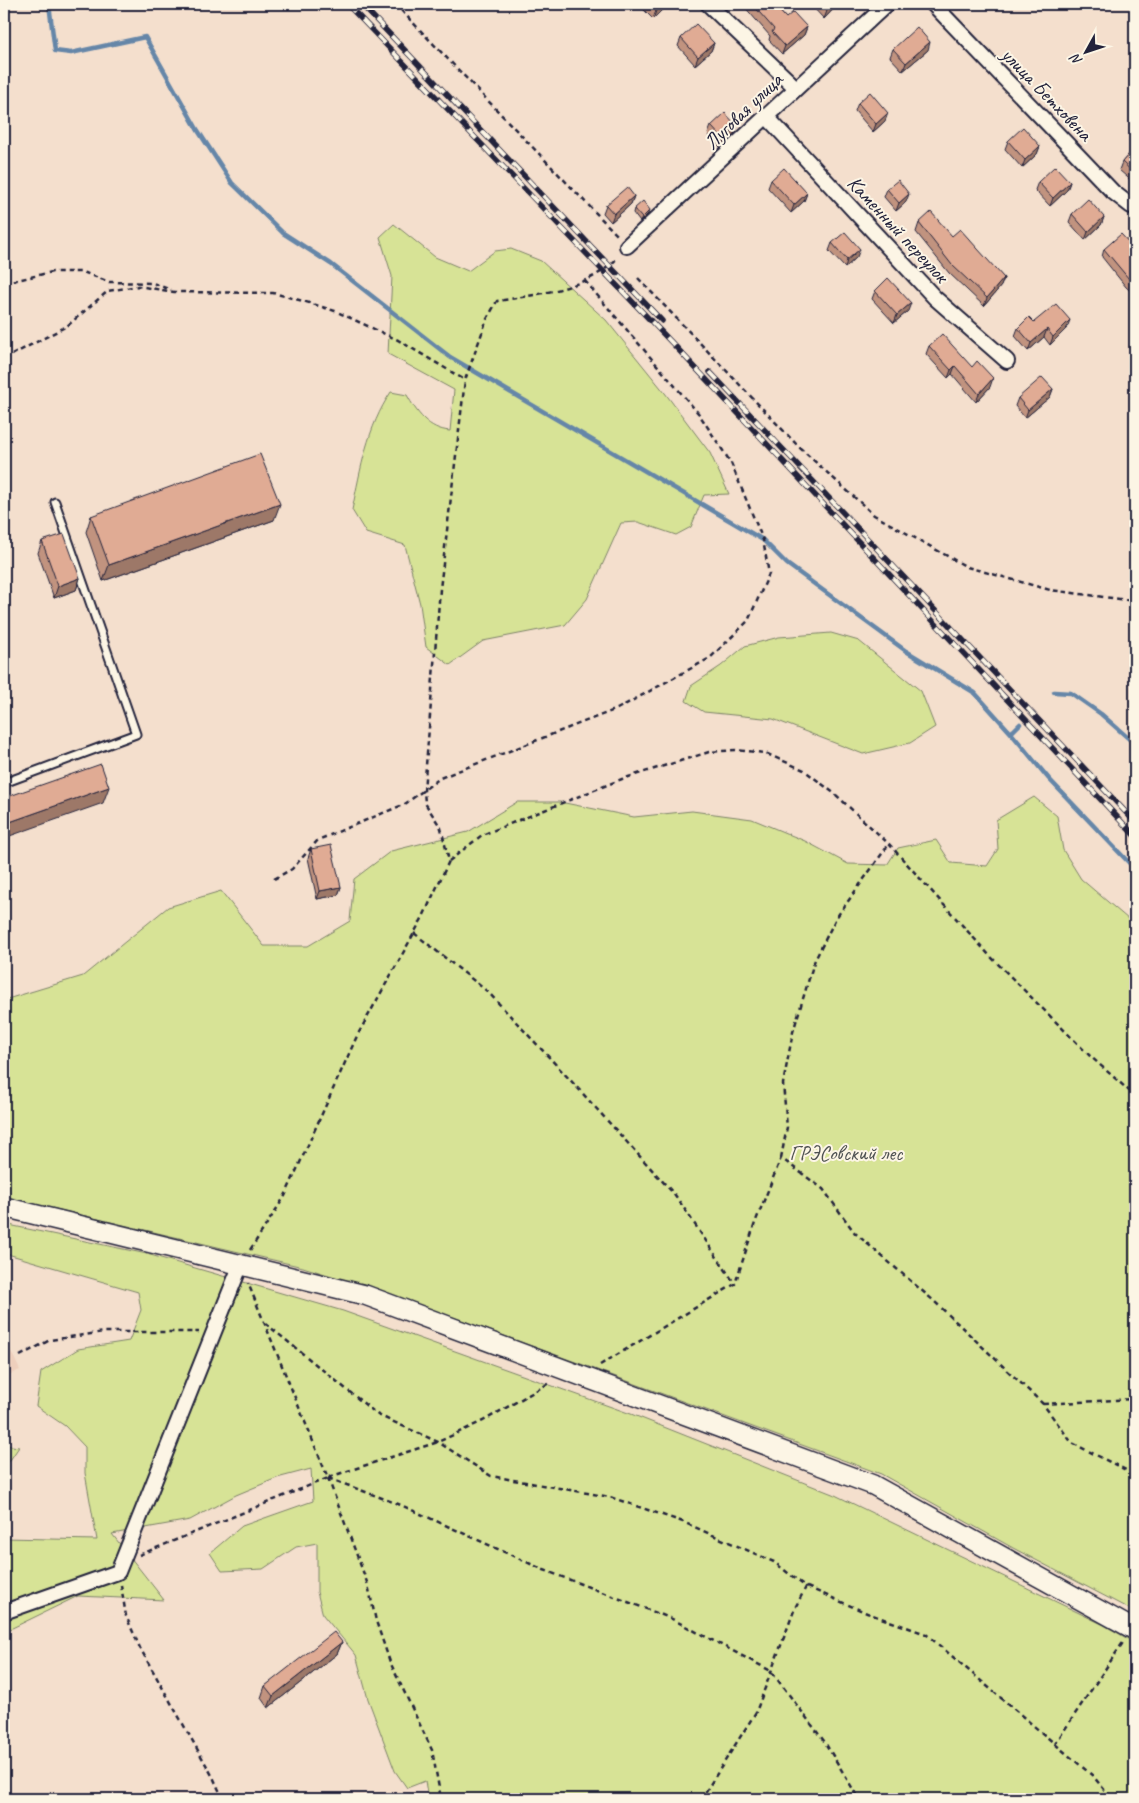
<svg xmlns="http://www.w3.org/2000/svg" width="1139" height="1803" viewBox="0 0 1139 1803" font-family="Caveat,sans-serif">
  <rect width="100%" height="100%" fill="#f4dfcd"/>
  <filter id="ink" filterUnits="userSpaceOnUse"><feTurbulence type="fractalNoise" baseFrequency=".02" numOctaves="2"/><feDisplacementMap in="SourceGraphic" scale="10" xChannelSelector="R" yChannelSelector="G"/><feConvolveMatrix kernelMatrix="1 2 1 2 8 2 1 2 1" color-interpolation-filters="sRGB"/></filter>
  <g filter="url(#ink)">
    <!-- built -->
    <path fill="#eecfbc" d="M4,1337L20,1370L4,1377Z"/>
    <!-- green -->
    <path fill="#d7e396" stroke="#7c8268" d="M394,224L435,257L468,271L495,251L511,249L541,261L606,320L665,393L710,453L729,494L704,495L691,527L676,535L638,522L621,523L587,599L565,625L483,641L450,665L426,647L420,604L405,545L366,533L352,510C361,468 367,428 391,392L407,395C417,413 428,429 450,431L454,390L388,354L392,276L380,237Z
      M831,633L859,641L921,691L935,727L910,743L863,754L773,719L704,712L686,701L691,686L721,666L745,646L779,637Z
      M1034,797L1057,816L1063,850L1081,879L1135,925V1612L1013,1548L881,1474L398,1297L303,1267L4,1197V1000L83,976L168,907L221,891L264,946H308L350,921L354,879L391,851L468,832L517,802H560L634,817L692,811L752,819L805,841L848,864L887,865L898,848L936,840L951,863L987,866L998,849L996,820Z
      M4,1224L147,1254L343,1311L631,1414L835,1495L1104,1625L1135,1643V1799H428L425,1781L407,1788L395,1771L368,1699L356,1655L323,1615L317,1592V1543L296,1547L263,1569L222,1571L210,1553L242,1526L313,1501L311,1469L277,1478L236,1495L190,1520L112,1534L164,1600L78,1596L4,1632V1538L97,1540L85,1473V1447L65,1426L36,1406L41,1372L78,1349L129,1341L141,1310L138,1292L4,1253Z
      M4,1445L19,1447L4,1469Z"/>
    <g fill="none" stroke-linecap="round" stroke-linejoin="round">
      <!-- stream -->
      <path stroke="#6586a8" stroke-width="4.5" d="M49,4L55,51L71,53L145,37L197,129L232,183L283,233L331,264L450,357L763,540L787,564L906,651L975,693L1011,733L1020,724
        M1054,692L1071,693L1101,714L1135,744
        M1011,733L1049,779L1135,869"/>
      <defs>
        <path id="service" d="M4,783L136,734L55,502"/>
        <path id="minor" d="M708,4L796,88
          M933,4L1113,192L1131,206H1135
          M767,117L935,298L1007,361
          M627,246L887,4
          M4,1612L118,1572L241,1264"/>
        <path id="secondary" d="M4,1207L365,1295L873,1485L1135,1630"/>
      </defs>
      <!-- service casing -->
      <use href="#service" stroke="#22223b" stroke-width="11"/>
      <!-- minor casing -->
      <use href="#minor" stroke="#22223b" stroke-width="18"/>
      <!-- secondary casing -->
      <use href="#secondary" stroke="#22223b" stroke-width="22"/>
      <!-- path -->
      <path stroke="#22223b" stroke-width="2.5" stroke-dasharray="5 4" stroke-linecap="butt" d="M395,4L618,236
        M638,278L800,448L874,515L967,567L1050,590L1135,601
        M4,283L52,272H83L109,282L153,283L171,290
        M4,359L67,326L108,291L138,286L174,292L273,293L303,301L335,311L398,340L465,380L487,319L497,301C535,295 593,288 618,257
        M449,861L482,835L622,779L709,752L736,750L765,753L804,770L835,794L889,844L990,956L1090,1056L1135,1096
        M274,879L292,869L318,840L405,804L440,778L617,709L710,658L748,621L769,574L763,540L731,463L699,414L585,281
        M414,933L488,992L574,1084L675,1195L735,1284
        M781,1158L787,1127L783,1084L793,1032L814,962L836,918L889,844
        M250,1250L285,1196L357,1036L423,917L449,861L441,828L425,803L424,791L440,589L465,380
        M265,1323L378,1415L438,1442L491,1476L610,1497L683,1522L774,1562L806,1587L795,1608L756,1712L701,1799
        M20,1356L50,1340L104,1332H199
        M600,1365L735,1284L755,1223L781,1158L823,1189L855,1233L934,1301L1043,1404L1072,1443L1128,1471L1135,1472
        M1043,1404L1135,1399
        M329,1477L438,1442L483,1421L551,1382
        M328,1478L401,1505L544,1570L670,1618L771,1671L824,1741L859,1799
        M328,1478L368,1585L376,1621L390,1662L432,1750L441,1799
        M139,1555L328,1478L248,1283
        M121,1585L126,1616L140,1648L213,1777L223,1799
        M807,1587L867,1613L926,1634L1055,1744L1124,1641
        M1055,1744L1093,1776L1112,1799"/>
      <!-- service -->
      <use href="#service" stroke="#fcf5e5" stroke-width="7"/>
      <!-- minor -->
      <use href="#minor" stroke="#fcf5e5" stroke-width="14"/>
      <!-- secondary -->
      <use href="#secondary" stroke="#fcf5e5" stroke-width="19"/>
      <defs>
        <path id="rail" d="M347,4L674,345L1135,836
          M361,4L662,321
          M710,372L1135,822"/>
      </defs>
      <!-- rail casing -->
      <use href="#rail" stroke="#22223b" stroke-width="5.5"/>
      <!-- rail -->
      <use href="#rail" stroke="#fcf5e5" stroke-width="4" stroke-dasharray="11" stroke-linecap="butt"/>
    </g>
    <!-- wall -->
    <path fill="#c1937f" stroke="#22223b" d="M638,4H667V5L653,19Z
      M744,4H773L786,18L807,27L804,35L782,54L769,40L770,36L743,5Z
      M810,4H838L824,19Z
      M681,38L714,43L711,51L695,65L678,46Z
      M893,49L928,50L903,71L890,57Z
      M858,103L885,121L873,132L855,111Z
      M711,126H737L734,134L720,147L708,134Z
      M1008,141L1040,146L1037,154L1022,168L1005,149Z
      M1135,147V184L1119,170L1122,162Z
      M771,180L807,193L804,201L791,213L768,188Z
      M1038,182H1070L1067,190L1050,206L1035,190Z
      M887,189L906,202L896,211L884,197Z
      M634,196L631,204L611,222L603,213L606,205Z
      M634,209L648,214L640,222L633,213Z
      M1072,214L1104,217L1101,225L1085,240L1069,222Z
      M919,223L952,236L1004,278L1001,286L984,306L949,273L916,232Z
      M832,243L857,257L845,268L829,251Z
      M1104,249L1131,254L1135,258V295L1126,287L1102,257Z
      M875,291L908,311L894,323L872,299Z
      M1034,322L1067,328L1050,345L1044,337L1028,351L1015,336L1018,328Z
      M929,346L990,387L976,402L952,374L948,378L926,354Z
      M1053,389L1050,397L1025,418L1015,406L1018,398Z
      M91,516L274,520L103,581L86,532Z
      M42,541L80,578L76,590L54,598L38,553Z
      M311,849L341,887L338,895L317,899L308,858Z
      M342,1642L337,1654L268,1708L261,1698L265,1686Z"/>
    <!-- shaded-wall -->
    <path fill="#9d7868" stroke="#22223b" d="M663,4H667V5L653,19L656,11Z
      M834,4H838L824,19L827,11Z
      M807,27L804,35L782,54L785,46Z
      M930,42L928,50L903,71L906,63Z
      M714,43L711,51L695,65L698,57Z
      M888,113L885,121L873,132L876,124Z
      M737,126L734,134L720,147L723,139Z
      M1040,146L1037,154L1022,168L1025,160Z
      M1070,182L1067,190L1050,206L1053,198Z
      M807,193L804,201L791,213L794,205Z
      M909,194L906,202L896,211L899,203Z
      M634,196L631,204L611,222L614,214Z
      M650,210L648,214L640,222L642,218Z
      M1104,217L1101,225L1085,240L1088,232Z
      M1133,247L1130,255L1128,252Z
      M860,249L857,257L845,268L847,260Z
      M1004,278L1001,286L984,306L987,298Z
      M911,303L908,311L894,323L897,315Z
      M1070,320L1067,328L1050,345L1053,337Z
      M1047,329L1044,337L1028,351L1031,343Z
      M955,366L952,374L948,378L951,370Z
      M993,378L990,387L976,402L979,394Z
      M1053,389L1050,397L1025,418L1028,410Z
      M280,504L274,520L103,581L109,565Z
      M80,578L76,590L54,598L58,586Z
      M109,787L103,803L4,838V824Z
      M341,887L338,895L317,899L320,891Z
      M342,1642L337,1654L268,1708L273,1696Z"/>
    <!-- building -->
    <path fill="#e0ab94" stroke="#22223b" d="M649,4H663L656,11Z
      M752,4H773L786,18L793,12L807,27L785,46L772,32L774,29Z
      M820,4H834L827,11Z
      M696,24L714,43L698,57L681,38Z
      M917,27L930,42L906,63L893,49Z
      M870,92L888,113L876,124L858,103Z
      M725,113L737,126L723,139L711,126Z
      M1023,127L1040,146L1025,160L1008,141Z
      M1135,147V174L1122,162Z
      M1055,166L1070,182L1053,198L1038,182Z
      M784,168L807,193L794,205L771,180Z
      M898,180L909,194L899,203L887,189Z
      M627,187L634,196L614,214L606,205Z
      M1088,199L1104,217L1088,232L1072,214Z
      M643,201L650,210L642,218L634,209Z
      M931,212L952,236L960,229L1004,278L987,298L952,265L919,223Z
      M845,232L860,249L847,260L832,243Z
      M1121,234L1133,247L1128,252L1135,258V284L1129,279L1104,249Z
      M888,278L911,303L897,315L875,291Z
      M1056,304L1070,320L1053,337L1047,329L1031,343L1018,328L1029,317L1034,322Z
      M942,334L972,367L977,361L993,378L979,394L955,366L951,370L929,346Z
      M1042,377L1053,389L1028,410L1018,398Z
      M260,454L280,504L109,565L91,516Z
      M64,534L80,578L58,586L42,541Z
      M101,764L109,787L4,824V798Z
      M331,845L341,887L320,891L311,849Z
      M334,1632L342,1642L273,1696L265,1686Z"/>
  </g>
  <g text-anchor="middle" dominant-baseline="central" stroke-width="4" stroke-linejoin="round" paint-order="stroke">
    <!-- street labels -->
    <g font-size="21" fill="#22223b" stroke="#fcf5e5">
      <text transform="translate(1047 94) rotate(46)">улица Бетховена</text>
      <text transform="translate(743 111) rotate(-44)">Луговая улица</text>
      <text transform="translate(898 229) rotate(47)">Каменный переулок</text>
    </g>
    <!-- park labels -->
    <g font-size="21" fill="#4f5252" stroke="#fcf5e5">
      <text x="846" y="1153">ГРЭСовский лес</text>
    </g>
  </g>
  <!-- margin -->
  <rect width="1139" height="1803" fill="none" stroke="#fcf5e5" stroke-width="20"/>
  <rect x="10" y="10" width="1119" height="1783" fill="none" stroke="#22223b" stroke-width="2" filter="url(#ink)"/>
  <!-- north arrow -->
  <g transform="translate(1086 52) rotate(230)" stroke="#fcf5e5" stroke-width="4" paint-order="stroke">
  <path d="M0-4L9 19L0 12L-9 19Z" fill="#22223b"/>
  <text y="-8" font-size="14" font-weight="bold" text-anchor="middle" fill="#22223b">N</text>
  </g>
</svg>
